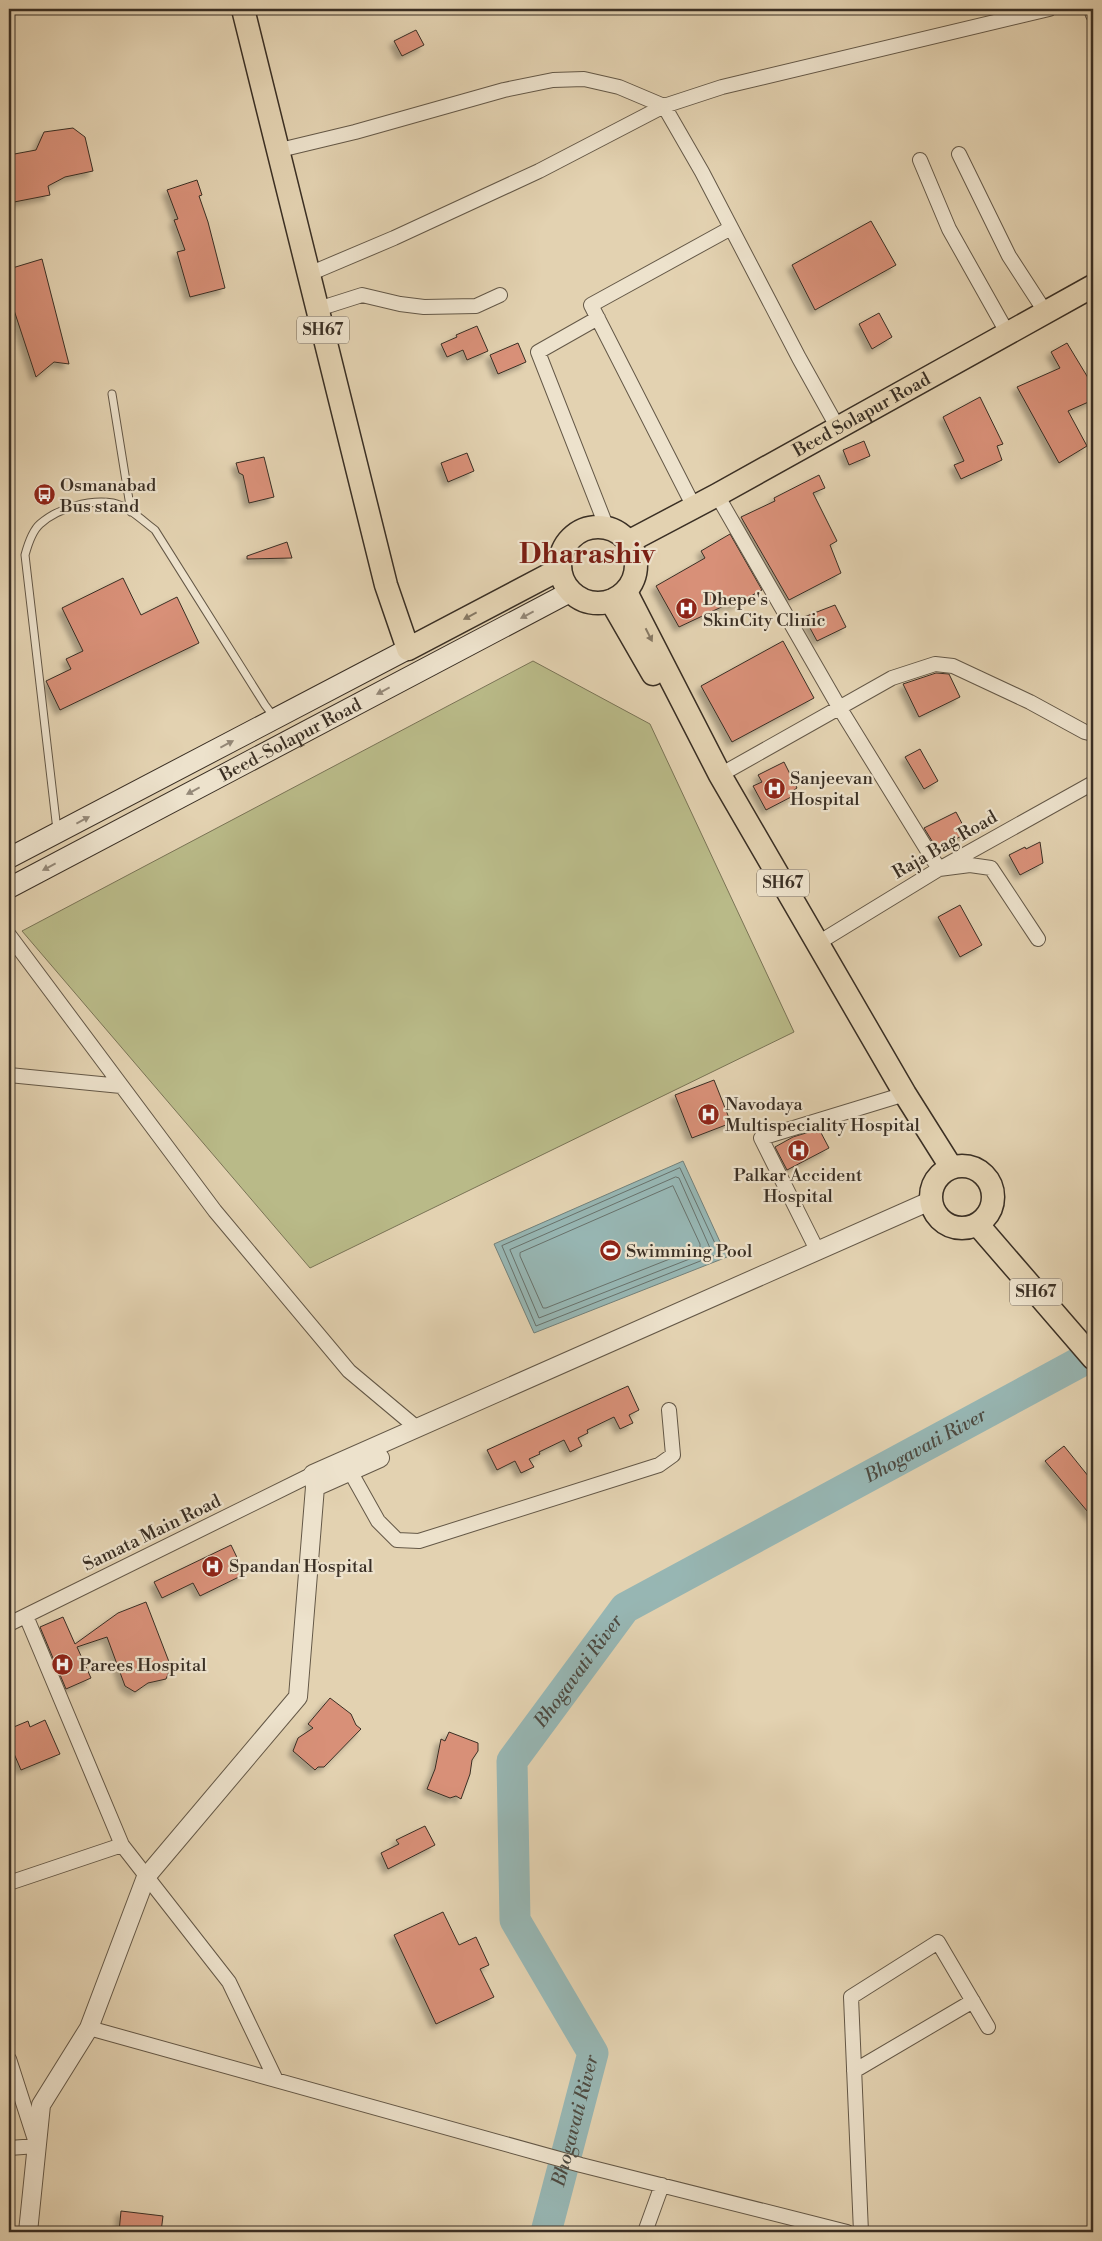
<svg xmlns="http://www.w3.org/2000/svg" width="1102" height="2241" viewBox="0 0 1102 2241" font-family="'Libre Bodoni',serif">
  <defs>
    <filter id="shadow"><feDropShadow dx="-4.5" dy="4.5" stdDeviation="2.5" flood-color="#0004"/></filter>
  </defs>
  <rect width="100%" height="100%" fill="#e3d2b1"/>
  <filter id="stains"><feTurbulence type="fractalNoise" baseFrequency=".004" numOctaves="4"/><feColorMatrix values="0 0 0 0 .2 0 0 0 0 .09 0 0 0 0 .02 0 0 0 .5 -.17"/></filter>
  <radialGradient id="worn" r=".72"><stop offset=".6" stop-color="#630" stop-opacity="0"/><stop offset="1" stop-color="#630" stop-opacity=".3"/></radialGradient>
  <!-- green -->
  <path fill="#b9ba88" stroke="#7a7456" d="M533,661L650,724L794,1032L310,1268L22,931Z"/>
  <!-- water -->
  <path fill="#97b6b3" stroke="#72807a" d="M683,1161L727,1257L534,1333L494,1244Z"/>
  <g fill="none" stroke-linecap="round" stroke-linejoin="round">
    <!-- shore -->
    <path stroke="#68726c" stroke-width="1" d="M680,1168L719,1252L718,1254L536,1326L502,1246Z
      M676,1177L679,1178L710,1248V1251L539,1318L510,1250Z
      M673,1186L700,1244V1247L546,1308H543L520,1256V1253Z"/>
    <!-- river -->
    <path stroke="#97b6b3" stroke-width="31" id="s1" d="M546,2232L593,2053L515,1920L512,1761L625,1608L1093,1355"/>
  </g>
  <!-- building -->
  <path fill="#d89078" stroke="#3a2f24" filter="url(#shadow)" d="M416,30L424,45L402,56L394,41Z
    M73,128L85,137L93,171L65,177L48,186L50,195L9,203V155L36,150L44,132Z
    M197,180L202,195L199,196L208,222L225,288L190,297L177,252L185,250L174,220L178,219L167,190Z
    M871,221L896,265L815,310L792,265Z
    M42,259L69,364L54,362L36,377L9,295V269Z
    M879,313L892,337L872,349L859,324Z
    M477,326L488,351L467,360L463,350L447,357L441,344L457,337L456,335Z
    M518,343L526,362L498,374L490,355Z
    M1067,343L1093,386V400L1068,411L1087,446L1059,463L1017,387L1060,368L1051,352Z
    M980,397L1003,444L997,446L1002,460L961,479L954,465L964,461L943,417Z
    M864,441L870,456L849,465L843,450Z
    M467,453L474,471L448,482L441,463Z
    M264,457L274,497L249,503L243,475L239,473L236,463Z
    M819,475L825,488L813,493L837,541L830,545L841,573L789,600L741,517L775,501L774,498Z
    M730,534L762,590L732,606L730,603L679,627L656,586L705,558L701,551Z
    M287,542L292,558L247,559V556Z
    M123,578L141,615L177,597L199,643L60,710L46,681L71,669L66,659L83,651L62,608Z
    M835,605L846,627L817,641L804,617Z
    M783,641L814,698L732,742L701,686Z
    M936,673L949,674L960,697L919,717L903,684Z
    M920,749L938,781L924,789L905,757Z
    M784,762L797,788L791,792L793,796L766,810L753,786L762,782L758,775Z
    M956,812L967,833L937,849L924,828Z
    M1040,842L1043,863L1020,875L1009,855L1025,847L1026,849Z
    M960,905L982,945L960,957L938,917Z
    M714,1080L731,1123L692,1138L675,1095Z
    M819,1129L829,1148L787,1170L775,1147L793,1137Z
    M628,1386L639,1410L629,1415L633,1423L620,1429L614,1417L587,1430L588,1433L578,1438L582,1446L570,1452L564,1440L539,1452L540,1454L529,1459L534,1467L521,1473L515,1461L497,1470L487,1450Z
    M1064,1446L1093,1482V1518L1045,1461Z
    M231,1545L245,1574L200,1596L193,1583L162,1598L154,1582Z
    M146,1602L171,1667L166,1679L148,1683L135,1692L125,1686L107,1637L77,1647L91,1678L66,1689L40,1627L63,1617L75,1644L118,1613Z
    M330,1698L351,1714L356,1725L361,1729L324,1767H318L315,1770L293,1751L298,1738L313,1728L308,1724Z
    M45,1720L60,1754L21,1770L9,1742V1729L28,1721L30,1727Z
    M449,1732L478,1743V1751L472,1760L470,1774L461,1799L456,1796L450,1798L427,1789L435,1769L441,1739L445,1741Z
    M425,1826L435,1845L388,1869L381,1853L399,1844L396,1840Z
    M443,1912L459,1945L476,1937L489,1965L480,1969L494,1997L436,2024L394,1935Z
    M121,2211L163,2216L161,2232H119Z"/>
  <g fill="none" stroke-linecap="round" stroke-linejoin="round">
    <defs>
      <path id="service" d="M112,394L131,512
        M57,830L25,555C28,544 32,531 40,524C58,508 90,499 113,503C128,506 143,521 155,530L265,705L274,717"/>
      <path id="minor" d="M1091,9L1093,15
        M280,150L355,132L504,90L553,80L584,79L619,87L664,106L702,172L799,358L838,428
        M959,154L1009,256L1046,313
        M920,160L949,229L1008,334
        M309,274L394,238L539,171L664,106L722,87L1049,9
        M318,309L362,295L400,304L424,307L476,306L500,295
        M598,318L538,352L607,528
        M717,495L839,707L939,869L970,865L991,868L1038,939
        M694,507L591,305L731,228
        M720,775L892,678L935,664L953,666L1030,702L1085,732L1093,734
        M9,935L215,1211L349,1371L417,1428
        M818,943L939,869L1093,783
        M9,1075L121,1086
        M818,1252L761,1138L905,1094
        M350,1471L378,1521L397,1540L419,1541L659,1465L673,1455L669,1410
        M26,1616L122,1845
        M9,1624L313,1474
        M9,1883L122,1845L229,1982L275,2078
        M89,2028L581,2165L847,2232
        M9,2059L37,2146L9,2148
        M854,2071L973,2001
        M645,2232L662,2185
        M861,2232L851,1997L938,1942L988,2027"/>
      <path id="tertiary" d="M315,1487L380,1458
        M28,2232L41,2105L89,2028L146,1877L298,1697L315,1487L313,1474L930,1201"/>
      <g id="secondary">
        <path d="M9,858L408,649"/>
        <path id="s2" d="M9,888L570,592"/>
      </g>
      <g id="primary">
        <path d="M243,9L386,585L408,649L560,569"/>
        <circle cx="598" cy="565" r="38"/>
        <path id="s3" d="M628,542L717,495L1093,286"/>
        <path d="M626,592L720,775L905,1094L951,1167"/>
        <path d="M611,601L653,674"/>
        <circle cx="962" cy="1197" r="31"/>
        <path d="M978,1225L1093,1358"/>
      </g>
    </defs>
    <!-- service casing -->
    <use href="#service" stroke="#645847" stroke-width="9"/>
    <!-- minor casing -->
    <use href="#minor" stroke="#645847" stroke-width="16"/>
    <!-- tertiary casing -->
    <use href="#tertiary" stroke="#645847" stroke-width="20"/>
    <!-- secondary casing -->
    <use href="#secondary" stroke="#3a2f24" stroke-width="22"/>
    <!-- primary casing -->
    <use href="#primary" stroke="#3a2f24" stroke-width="25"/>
    <!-- service -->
    <use href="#service" stroke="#ede2cc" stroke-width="7"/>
    <!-- minor -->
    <use href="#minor" stroke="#ede2cc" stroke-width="14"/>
    <!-- tertiary -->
    <use href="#tertiary" stroke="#ede2cc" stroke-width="18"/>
    <!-- secondary -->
    <use href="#secondary" stroke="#ede2cc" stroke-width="20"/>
    <!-- primary -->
    <use href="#primary" stroke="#e3d2b1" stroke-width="22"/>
  </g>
  <!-- one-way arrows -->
  <defs><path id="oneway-solid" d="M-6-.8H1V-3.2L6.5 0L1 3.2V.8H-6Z" transform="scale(1.25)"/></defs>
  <g fill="#948878">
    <use href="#oneway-solid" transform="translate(527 615) rotate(152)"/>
    <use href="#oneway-solid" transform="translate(383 691) rotate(152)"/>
    <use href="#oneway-solid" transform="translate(227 744) rotate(-28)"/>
    <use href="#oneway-solid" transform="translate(193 791) rotate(152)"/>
    <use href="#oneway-solid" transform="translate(83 820) rotate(-28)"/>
    <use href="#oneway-solid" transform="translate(49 867) rotate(152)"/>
  </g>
  <g fill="#867863">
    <use href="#oneway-solid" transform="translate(470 616) rotate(152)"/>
    <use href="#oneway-solid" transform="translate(649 635) rotate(63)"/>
  </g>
  <!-- icons -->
  <defs>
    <symbol id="bus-disc" viewBox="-11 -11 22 22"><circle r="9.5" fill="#8f2418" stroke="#ede2cc"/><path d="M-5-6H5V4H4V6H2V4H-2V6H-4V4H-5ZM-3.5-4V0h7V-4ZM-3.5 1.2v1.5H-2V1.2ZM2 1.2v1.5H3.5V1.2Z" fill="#fff"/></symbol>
    <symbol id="hospital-disc" viewBox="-11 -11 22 22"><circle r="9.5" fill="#8f2418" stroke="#ede2cc"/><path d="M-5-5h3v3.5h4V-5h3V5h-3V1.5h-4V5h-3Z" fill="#fff"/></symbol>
    <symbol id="stadium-disc" viewBox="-11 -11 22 22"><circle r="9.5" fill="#8f2418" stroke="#ede2cc"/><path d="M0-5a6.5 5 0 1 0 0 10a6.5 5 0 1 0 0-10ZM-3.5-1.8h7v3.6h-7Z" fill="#fff"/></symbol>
  </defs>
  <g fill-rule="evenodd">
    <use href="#bus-disc" x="32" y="482" width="25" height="25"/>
    <use href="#hospital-disc" x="674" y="596" width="25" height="25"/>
    <use href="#hospital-disc" x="762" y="776" width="25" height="25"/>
    <use href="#hospital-disc" x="696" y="1102" width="25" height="25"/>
    <use href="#hospital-disc" x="786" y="1138" width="25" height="25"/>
    <use href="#stadium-disc" x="598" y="1238" width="25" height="25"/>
    <use href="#hospital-disc" x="200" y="1554" width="25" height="25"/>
    <use href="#hospital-disc" x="50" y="1652" width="25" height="25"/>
  </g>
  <g text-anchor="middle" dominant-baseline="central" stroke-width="4.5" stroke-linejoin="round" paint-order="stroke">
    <!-- shield labels -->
    <g fill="#ede2cc" stroke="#706556" stroke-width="1">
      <rect x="297" y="316.5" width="52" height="27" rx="4"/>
      <rect x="757" y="869.5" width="52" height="27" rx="4"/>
      <rect x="1010" y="1278.5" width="52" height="27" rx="4"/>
    </g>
    <g font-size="16" font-weight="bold" fill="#3a2f24">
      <text x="323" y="330">SH67</text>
      <text x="783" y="883">SH67</text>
      <text x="1036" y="1292">SH67</text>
    </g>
    <!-- street labels -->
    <g font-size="18" fill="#3a2f24" stroke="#ede2cc">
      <text stroke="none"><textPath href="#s3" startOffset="266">Beed Solapur Road</textPath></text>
      <text stroke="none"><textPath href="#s2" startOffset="318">Beed-Solapur Road</textPath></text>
      <text transform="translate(945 845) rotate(-30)">Raja Bag Road</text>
      <text transform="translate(152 1533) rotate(-26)">Samata Main Road</text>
    </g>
    <!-- poi labels -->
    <g font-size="18" fill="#3a2f24" stroke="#ede2cc" text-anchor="start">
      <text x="60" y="485">Osmanabad<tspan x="60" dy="21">Bus stand</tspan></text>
      <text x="703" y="599">Dhepe's<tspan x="703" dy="21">SkinCity Clinic</tspan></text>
      <text x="790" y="778">Sanjeevan<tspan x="790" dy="21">Hospital</tspan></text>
      <text x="725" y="1104">Navodaya<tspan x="725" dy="21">Multispeciality Hospital</tspan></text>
      <text x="798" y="1175" text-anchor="middle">Palkar Accident<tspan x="798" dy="21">Hospital</tspan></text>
      <text x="626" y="1251">Swimming Pool</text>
      <text x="229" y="1566">Spandan Hospital</text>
      <text x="79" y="1665">Parees Hospital</text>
    </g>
    <!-- water labels -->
    <g font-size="19" font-style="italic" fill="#4d4a41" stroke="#ede2cc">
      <text stroke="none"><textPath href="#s1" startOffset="1030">Bhogavati River</textPath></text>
      <text stroke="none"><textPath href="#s1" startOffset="610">Bhogavati River</textPath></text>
      <text stroke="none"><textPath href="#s1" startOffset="115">Bhogavati River</textPath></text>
    </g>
    <!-- town labels -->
    <g font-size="28" font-weight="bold" fill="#7a1f14" stroke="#ede2cc">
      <text x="587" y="554">Dharashiv</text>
    </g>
  </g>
  <!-- margin -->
  <rect width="1102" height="2241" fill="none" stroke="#e3d2b1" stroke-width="30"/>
  <rect x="10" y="10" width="1082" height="2221" fill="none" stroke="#3a2f24" stroke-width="2.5"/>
  <rect x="15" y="15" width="1072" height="2211" fill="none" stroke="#3a2f24"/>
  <rect width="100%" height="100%" filter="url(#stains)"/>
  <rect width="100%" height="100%" fill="url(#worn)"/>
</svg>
